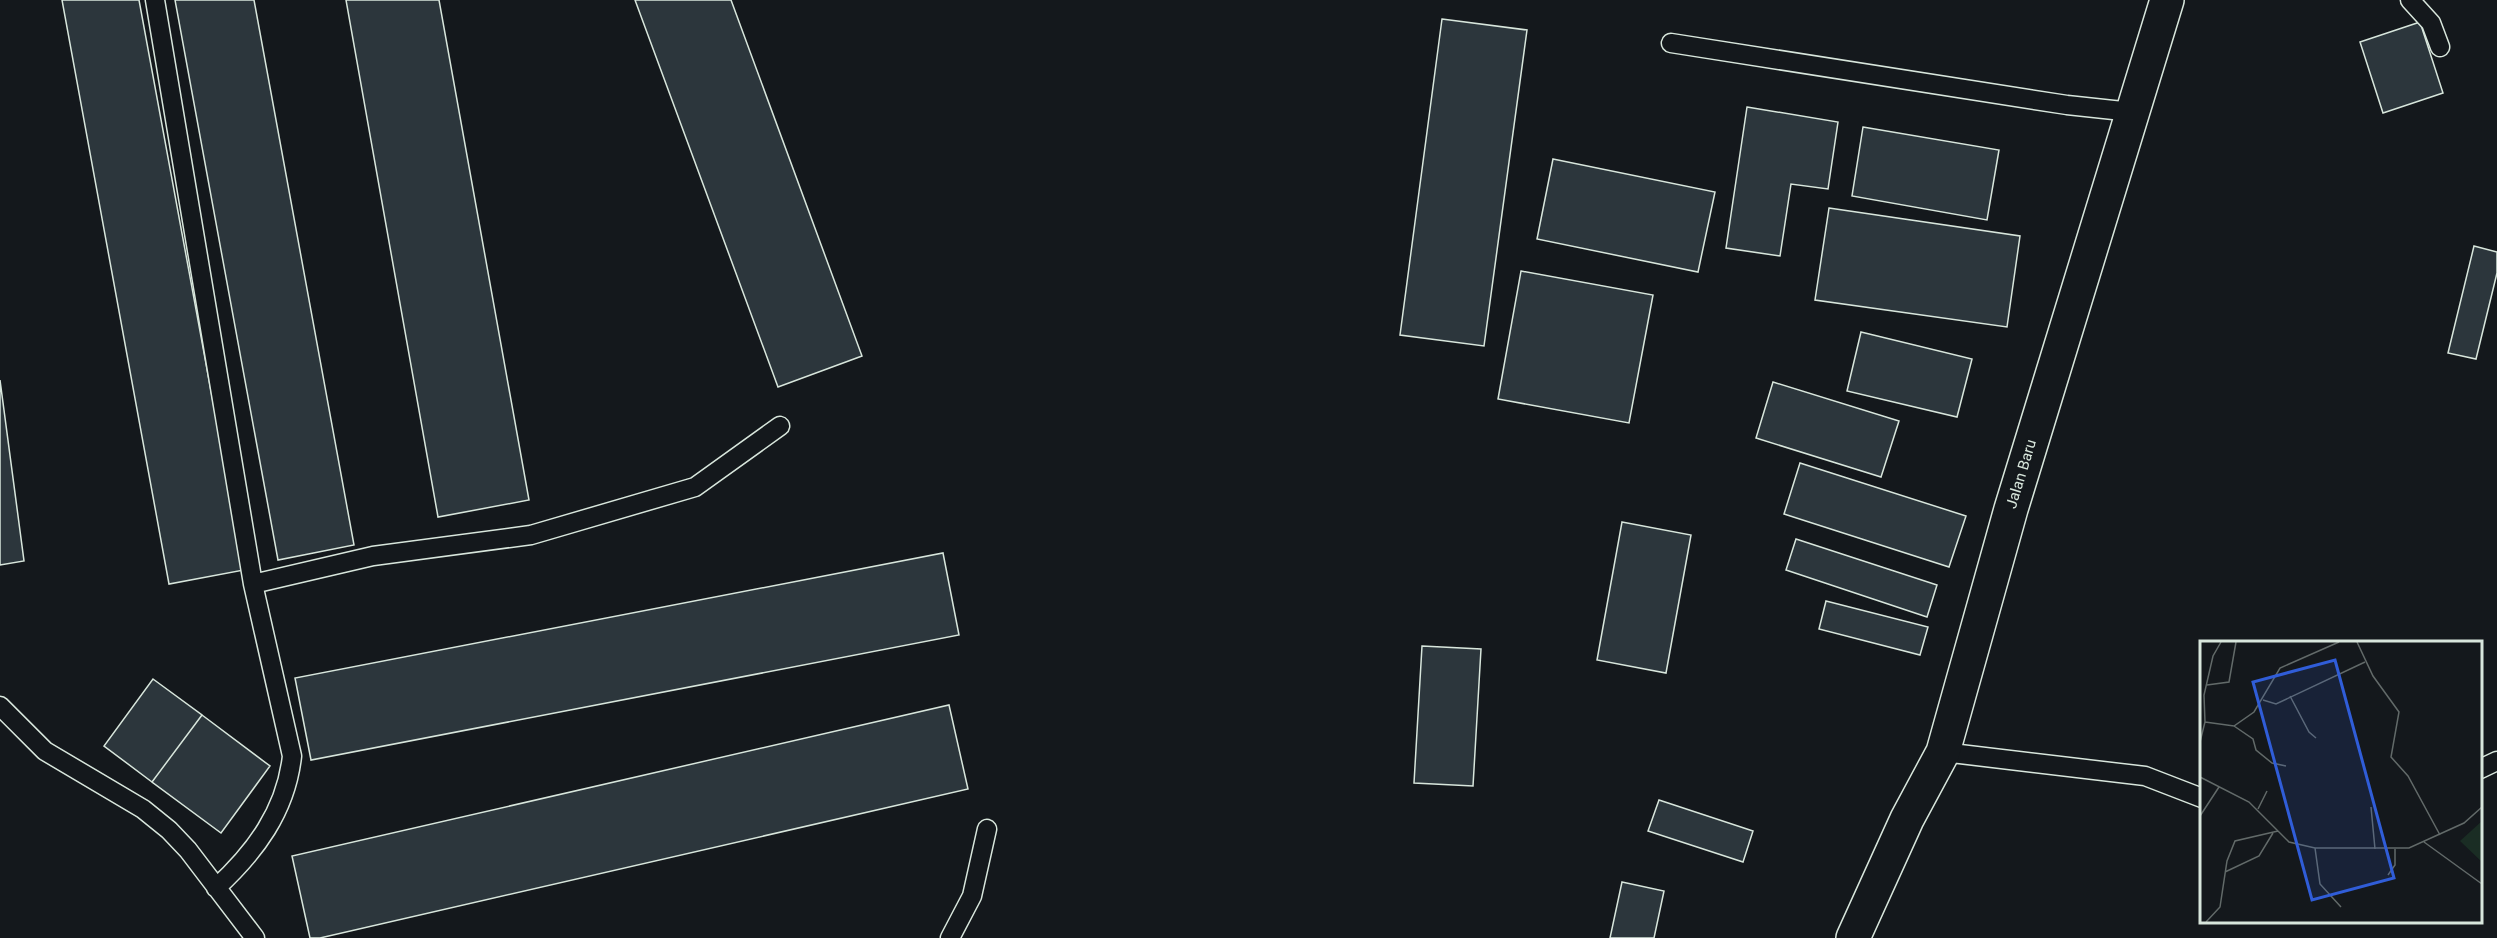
<svg xmlns="http://www.w3.org/2000/svg" width="2497" height="938" viewBox="0 0 2497 938" font-family="Roboto,sans-serif">
  <rect width="100%" height="100%" fill="#14181c"/>
  <!-- building -->
  <path fill="#2c363c" stroke="#d8e6dc" stroke-width="1.5" d="M62,0H139L244,570L169,584Z
    M175,0H254L354,545L278,560Z
    M346,0H439L529,500L438,517Z
    M635,0H731L862,356L778,387Z
    M1442,19L1527,30L1484,346L1400,335Z
    M2420,22L2443,93L2383,113L2360,42Z
    M1747,107L1838,122L1828,189L1791,184L1780,256L1726,248Z
    M1863,127L1999,150L1987,220L1852,196Z
    M1553,159L1715,192L1698,272L1537,239Z
    M1829,208L2020,236L2007,327L1815,300Z
    M2474,246L2497,252V273L2476,359L2448,353Z
    M1521,271L1653,295L1629,423L1498,399Z
    M1861,332L1972,359L1957,417L1847,391Z
    M0,380L24,561L0,565Z
    M1773,382L1899,421L1881,477L1756,438Z
    M1800,463L1966,516L1949,567L1784,514Z
    M1622,522L1691,535L1666,673L1597,660Z
    M1796,539L1937,585L1927,617L1786,570Z
    M943,553L959,635L311,760L295,678Z
    M1826,601L1928,627L1920,655L1819,629Z
    M1422,646L1481,649L1473,786L1414,783Z
    M153,679L202,715L152,782L104,746Z
    M949,705L968,789L320,938H310L292,856Z
    M202,715L270,766L221,833L152,782Z
    M1659,800L1753,831L1743,862L1648,831Z
    M1622,882L1664,891L1654,938H1610Z"/>
  <g fill="none" stroke-linecap="round" stroke-linejoin="round">
    <defs>
      <path id="lane" d="M155,0L253,584L292,756C286,811 255,852 216,888
        M2410,0L2431,23L2440,47
        M1671,43L2067,105L2132,112
        M253,584L373,556L531,535L695,487L780,426
        M0,706L45,751L143,809L169,830L188,850L255,938
        M1943,752L2145,776L2202,798
        M2480,769L2497,761
        M950,938L972,896L987,829"/>
      <path id="street" d="M1853,938L1907,819L1943,752L2011,509L2167,0"/>
    </defs>
    <!-- lane casing -->
    <use href="#lane" stroke="#d8e6dc" stroke-width="21"/>
    <!-- street casing -->
    <use href="#street" stroke="#d8e6dc" stroke-width="36"/>
    <!-- lane -->
    <use href="#lane" stroke="#14181c" stroke-width="18"/>
    <!-- street -->
    <use href="#street" stroke="#14181c" stroke-width="33"/>
  </g>
  <g text-anchor="middle" dominant-baseline="central" stroke-width="4.5" stroke-linejoin="round" paint-order="stroke">
    <!-- street labels -->
    <g font-size="15" fill="#d8e6dc" stroke="#14181c">
      <text transform="translate(2021 474) rotate(-73)">Jalan Baru</text>
    </g>
  </g>
  <!-- overview -->
  <g transform="translate(2200 641)">
    <rect width="282" height="282" fill="#14181c"/>
    <path d="M282,180V221L260,200Z" fill="#1a2d24"/>
    <path fill="none" stroke="#626a69" stroke-width="1.5" d="M157,1L173,35L199,71L191,116L208,135L240,194M7,44L29,41L36,1M90,55L109,91L116,97M63,59L76,63L165,21M5,81L34,85L54,71L80,27L139,1M34,85L53,98L56,109L72,122L86,125M0,101L5,81L4,54L13,15L21,1M0,136L49,161L89,201L115,207H209L264,182L282,166M171,166L175,208M58,168L67,150M0,175L19,146M224,201L282,243M115,207L120,243L141,266M25,231L59,215L73,192M188,234L195,224V208M6,281L20,266L27,220L35,200L78,190"/>
    <path fill="#305dd8" fill-opacity="0.15" stroke="#305dd8" stroke-width="3" d="M135,19L194,237L112,259L53,41Z"/>
    <rect width="282" height="282" fill="none" stroke="#d8e6dc" stroke-width="3"/>
  </g>
</svg>
